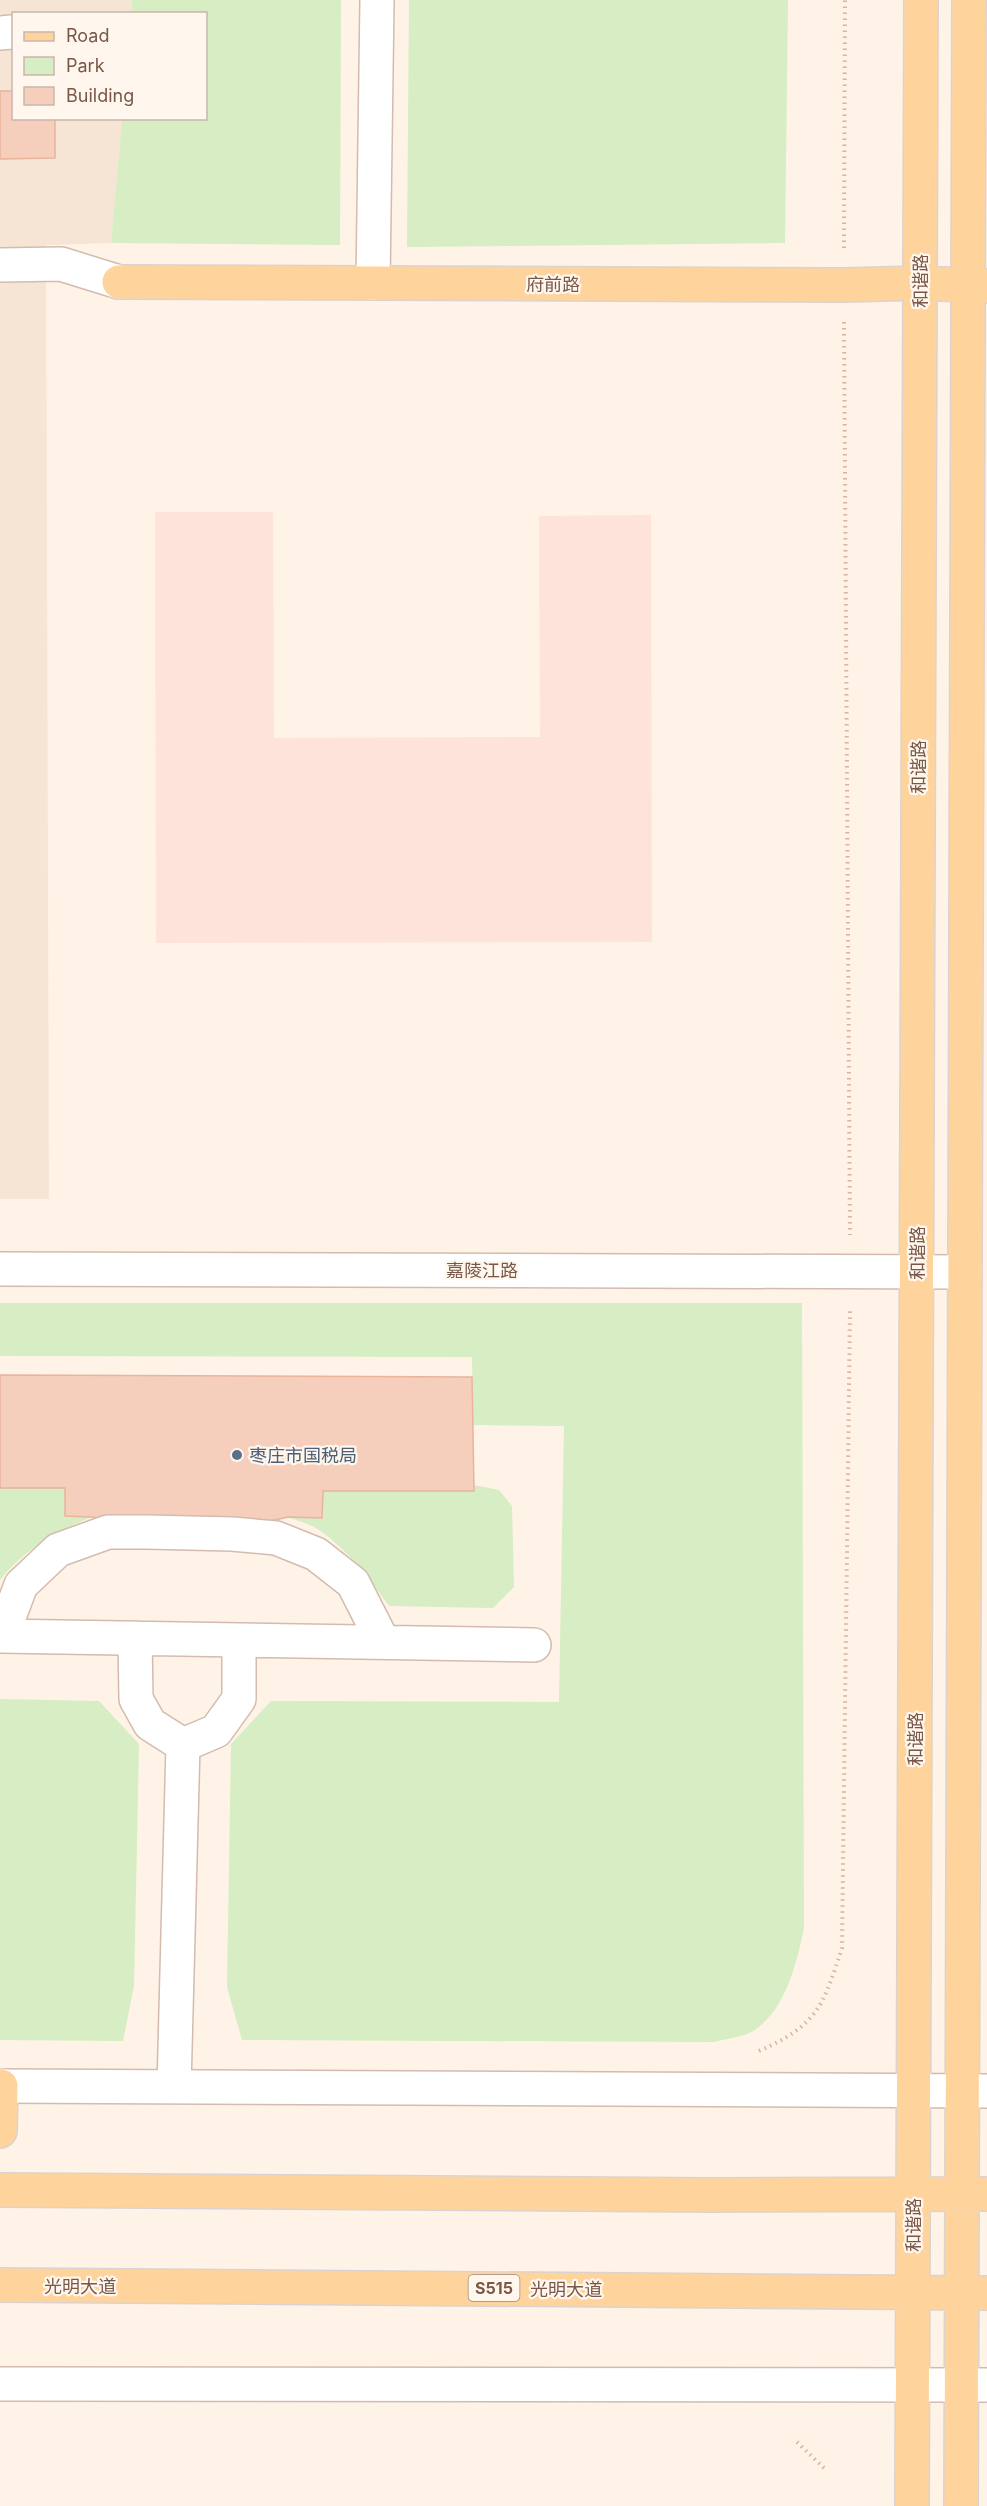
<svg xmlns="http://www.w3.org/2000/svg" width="987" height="2506" viewBox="0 0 987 2506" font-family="Inter,'Noto Sans SC',sans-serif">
  <rect width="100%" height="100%" fill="#fef3e6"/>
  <!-- residential -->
  <path fill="#f6e5d4" d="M0,0H132L131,13L14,14V118L122,119L111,243L46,245L49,1199H0Z"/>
  <!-- commercial -->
  <path fill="#fee3da" d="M155,512H273L274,738L540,737L539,516L651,515L652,942L156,943Z"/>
  <!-- green -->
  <path fill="#d7edc3" d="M132,0H341L340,245L111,243L122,119L206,118V14L131,13Z
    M409,0H788L785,243L407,247Z
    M0,1303H802L804,1928C797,1962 786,2008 756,2029C747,2037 727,2038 715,2042L242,2040L227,1987L231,1744L271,1701L559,1702L564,1426L473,1425L472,1357L0,1356Z
    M474,1485L499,1490L512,1506L514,1587L493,1608L389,1606C369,1578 348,1550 319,1530C310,1524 298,1521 288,1517H321L323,1491Z
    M0,1488H65V1516L92,1517C55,1532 25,1549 0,1580Z
    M0,1699L99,1701L139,1744L134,1986L123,2041L0,2040Z"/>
  <!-- building -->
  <path fill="#f5cfbc" stroke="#e8b49c" stroke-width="1.5" d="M0,91H14V118H55V158L0,159Z
    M0,1375L472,1377L474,1491H323L322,1518L288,1517L230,1530L155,1529L92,1517L65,1516V1488H0Z"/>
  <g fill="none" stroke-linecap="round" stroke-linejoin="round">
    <defs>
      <path id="minor" d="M0,33L11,32
        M0,265L61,264L119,282
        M373,283L377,0
        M0,1269L965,1272
        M0,1636L534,1645
        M2,1636L21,1585L58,1550L108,1532H147L232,1534L276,1538L316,1554L353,1583L383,1642
        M135,1638L136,1699L150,1724L183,1745
        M183,1745L216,1731L239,1699V1640
        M0,2086L987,2091
        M174,2087L183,1745
        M0,2384L987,2385"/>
      <path id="major" d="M119,282L844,285L920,283L987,286
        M0,2131L1,2086
        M0,2190L712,2195L987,2194
        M0,2285L987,2293
        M912,2506L921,0
        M961,2506L969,0"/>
    </defs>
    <!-- minor casing -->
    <use href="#minor" stroke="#d3bcae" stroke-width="36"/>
    <!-- major casing -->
    <use href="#major" stroke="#dcd3d0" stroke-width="36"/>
    <!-- path -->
    <path stroke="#dab29f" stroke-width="4" stroke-dasharray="1.5 4.5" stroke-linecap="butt" d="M844,248L845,0
      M844,322L850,1235
      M759,2051C818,2025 823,2006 842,1948L850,1309
      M797,2442L826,2470"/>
    <!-- minor -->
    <use href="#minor" stroke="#fff" stroke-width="33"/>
    <!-- major -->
    <use href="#major" stroke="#ffd49c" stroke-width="33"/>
  </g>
  <!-- markers -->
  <circle fill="#5c6f8a" stroke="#fff7ee" stroke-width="2" cx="237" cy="1455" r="6"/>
  <g text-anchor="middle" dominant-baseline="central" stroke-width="4.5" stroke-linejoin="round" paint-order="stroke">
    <!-- shield labels -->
    <rect fill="#fff7ee" stroke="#a1877a" stroke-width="1.5" x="468.5" y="2275" width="51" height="26" rx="4.5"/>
    <g font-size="16" font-weight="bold" fill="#795749">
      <text x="494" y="2288">S515</text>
    </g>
    <!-- street labels -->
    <g font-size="18" fill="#795749" stroke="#fff7ee">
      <text transform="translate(920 281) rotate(-90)">和谐路</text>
      <text x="553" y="284">府前路</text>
      <text transform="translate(918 767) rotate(-90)">和谐路</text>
      <text transform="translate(917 1253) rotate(-90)">和谐路</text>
      <text x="482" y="1270">嘉陵江路</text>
      <text transform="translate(915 1739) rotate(-90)">和谐路</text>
      <text transform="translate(913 2225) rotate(-90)">和谐路</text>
      <text x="80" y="2286">光明大道</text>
      <text x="566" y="2289">光明大道</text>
    </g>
    <!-- service labels -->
    <g font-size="18" fill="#4e5e75" stroke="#fff7ee" text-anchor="start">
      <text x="249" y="1455">枣庄市国税局</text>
    </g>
  </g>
  <!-- legend -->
  <rect x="12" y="12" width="195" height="108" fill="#fff7ee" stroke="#c9b7ac" stroke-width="1.5"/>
  <rect x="24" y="32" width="30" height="9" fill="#ffd49c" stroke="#c9b7ac" stroke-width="1.5"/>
  <text x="66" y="42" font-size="18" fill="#795749">Road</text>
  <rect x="24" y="57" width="30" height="18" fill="#d7edc3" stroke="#c9b7ac" stroke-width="1.5"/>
  <text x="66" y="72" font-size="18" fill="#795749">Park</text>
  <rect x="24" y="87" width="30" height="18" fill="#f5cfbc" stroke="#c9b7ac" stroke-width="1.5"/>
  <text x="66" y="102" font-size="18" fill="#795749">Building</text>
</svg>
